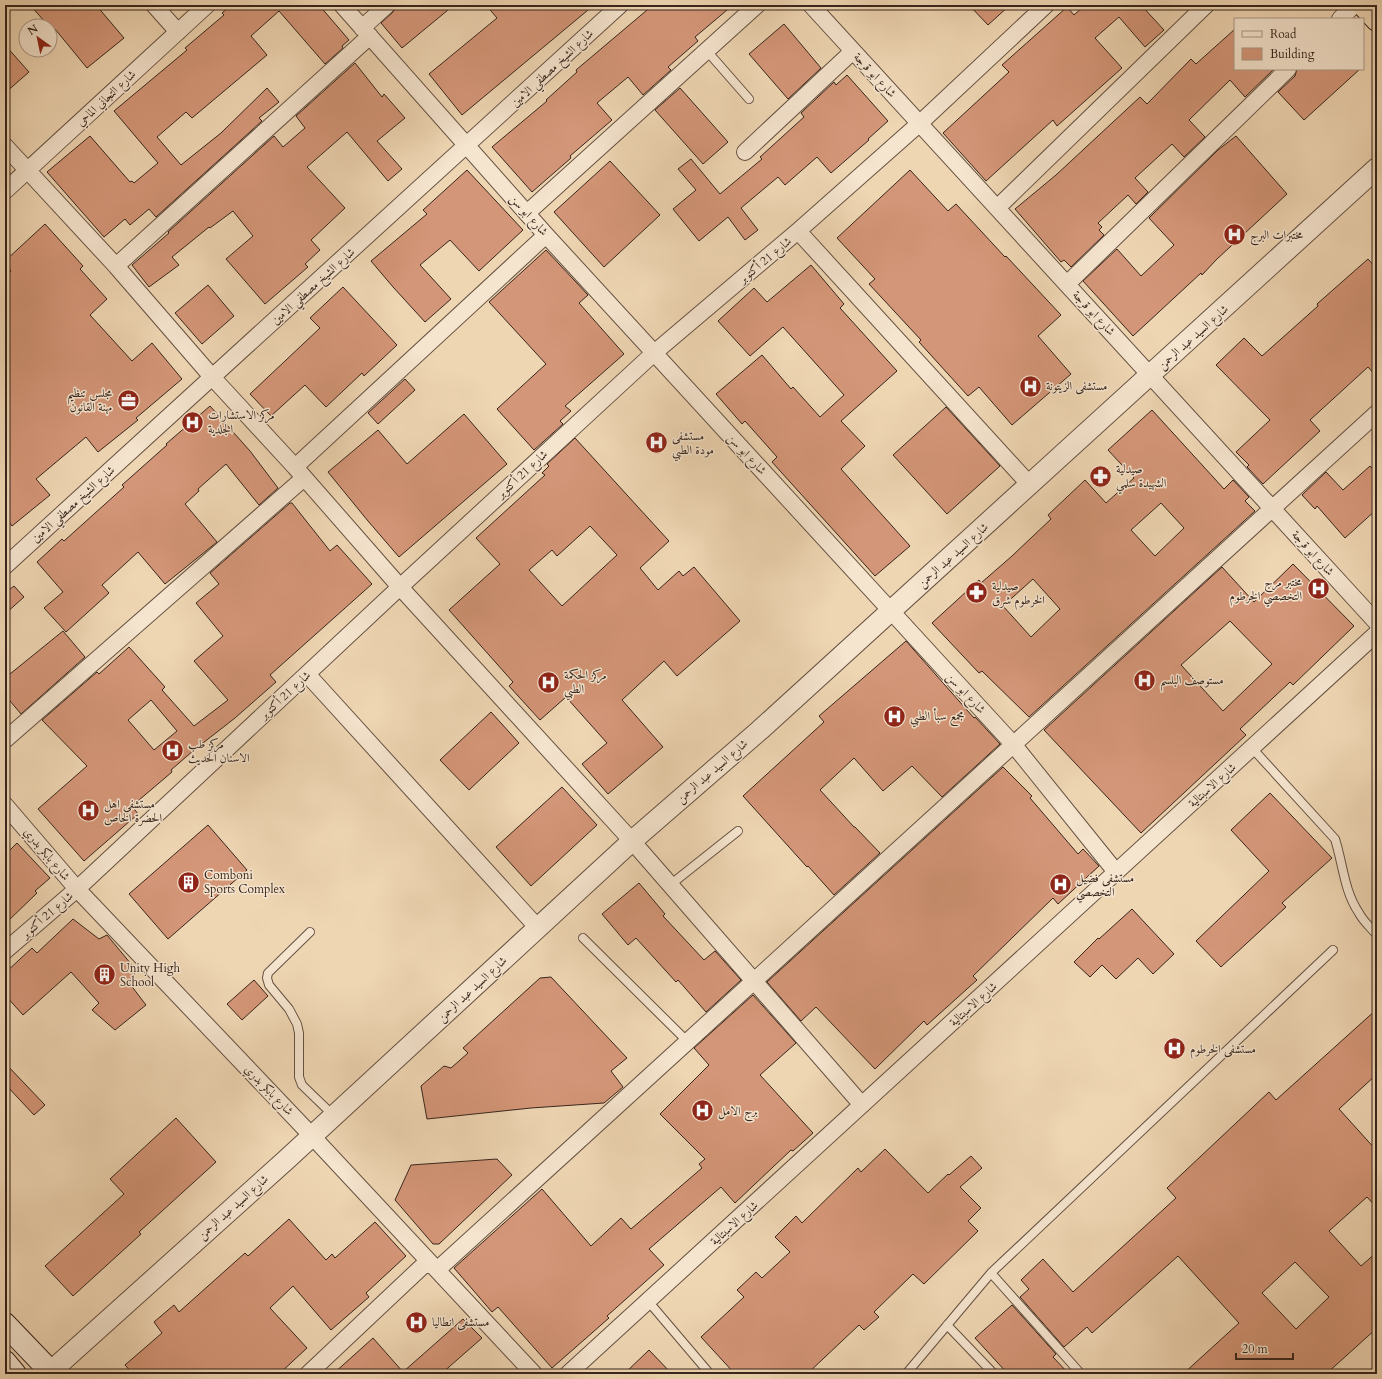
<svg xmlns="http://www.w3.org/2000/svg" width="1382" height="1379" viewBox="0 0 1382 1379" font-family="Cardo,Amiri,serif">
  <rect width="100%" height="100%" fill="#efd6b3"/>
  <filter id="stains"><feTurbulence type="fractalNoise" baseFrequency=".005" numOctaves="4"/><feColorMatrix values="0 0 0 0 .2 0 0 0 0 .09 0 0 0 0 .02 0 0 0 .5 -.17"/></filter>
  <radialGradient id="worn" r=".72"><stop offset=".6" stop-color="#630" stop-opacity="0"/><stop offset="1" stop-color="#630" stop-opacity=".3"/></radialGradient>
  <!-- building -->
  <path fill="#d49678" stroke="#37251c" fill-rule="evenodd" d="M30,5H96L124,38L87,68L55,29L53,31Z
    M231,5H319L349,40L342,46L343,48L325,64L279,11L251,36L267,55L192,118L186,112L157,137L181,165L221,133L267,88L279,102L259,118L262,121L156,217L149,209L130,225L125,219L104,237L47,172L90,136L130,182L132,181L134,183L158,163L114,111L187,50L185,48L224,15L222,13Z
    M397,5H454L402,48L381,23L393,12Z
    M486,5H594L462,115L429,74L497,18Z
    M653,5H733L695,37L698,41L668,67L671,70L643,95L628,77L597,103L612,120L570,156L571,158L532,192L492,147L547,101L546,100L577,72L576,70Z
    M969,5H1010L988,25Z
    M1085,5H1141L1164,30L1145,47L1119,17L1095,38L1122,68L1057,126L1053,120L986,181L943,133L1009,72L1002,65L1067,7L1074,15Z
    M784,24L821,68L788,99L749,54Z
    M1235,29V69H1274L1245,97L1230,80L1189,120L1205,137L1184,157L1172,144L1135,178L1148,192L1136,204L1128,195L1098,223L1102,227L1099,230L1104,235L1071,267L1064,260L1061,262L1015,209L1056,175L1140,97L1147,104L1191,59L1196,64Z
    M5,45L29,72L5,93Z
    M355,63L382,97L384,94L405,118L377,141L402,169L388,181L347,132L307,167L345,208L311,240L320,250L305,264L308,267L265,304L226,259L253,236L233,211L210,228L209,227L172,257L179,265L149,287L132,265L169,233L168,232L274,136L283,147L305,128L296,116Z
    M1297,69H1360L1304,120L1278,92L1295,76Z
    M847,75L888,121L868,139L869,140L831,173L817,157L785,185L778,177L741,208L758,230L745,240L728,217L699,241L673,209L696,190L678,169L691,159L720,194L762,159L760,157L804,117L801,113L834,82L836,85Z
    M680,88L728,142L703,164L655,110Z
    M1236,136L1287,194L1216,260L1202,275L1201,273L1133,336L1083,281L1117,249L1141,276L1174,245L1149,218L1218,150Z
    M610,161L660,215L604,267L554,212Z
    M467,170L523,230L479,271L450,240L420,265L451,299L425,322L393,287L371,261L427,214L423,210Z
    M910,170L948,211L956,204L1005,257L1006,256L1061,315L1038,336L1071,374L1012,425L979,387L968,396L919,342L921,340L869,284L875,279L837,238Z
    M45,224L83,266L80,269L107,299L90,315L132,361L152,343L182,379L136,418L138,420L98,452L86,437L36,479L50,495L12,526L5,517V277L11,271L5,264V261Z
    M546,250L588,295L579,303L624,354L565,406L571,411L560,421L563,424L534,450L497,409L546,364L489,302Z
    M1368,259L1377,269V377L1368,367L1310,420L1320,431L1263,484L1247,467L1249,465L1236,452L1270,420L1216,365L1244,338L1262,356L1318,306L1317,304Z
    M811,265L844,304L840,308L897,371L841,421L865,446L841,469L910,546L875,576L772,462L777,457L745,421L742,424L716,394L762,355L791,389L793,387L820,417L844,395L783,327L750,356L718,321L754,288L767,302Z
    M208,285L234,316L202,344L175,313Z
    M343,287L397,345L364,376L362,373L326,407L305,385L271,416L250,394L320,328L310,318Z
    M405,379L415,390L378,424L368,413Z
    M210,406L250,451L278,488L259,505L226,464L198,489L199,491L185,504L217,542L165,584L138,552L102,585L109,593L66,632L44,608L63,592L37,562L62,539L64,541L124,487L122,485L167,445L166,444Z
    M946,407L1000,466L947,514L893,455Z
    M1152,410L1224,489L1233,480L1249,497L1245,501L1255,511L1029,717L982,671L979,673L932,623L979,580L981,583L1012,556L1051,519L1048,515L1085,480L1106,503L1134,478L1108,450ZM1161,503L1184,528L1155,556L1131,530ZM1033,579L1060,609L1031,637L1003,606Z
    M464,414L507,464L399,557L368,521L328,472L378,430L407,464Z
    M575,438L669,541L640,568L658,590L679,571L683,576L694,567L740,621L677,676L664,661L622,700L663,747L608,794L582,764L607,743L566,697L540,720L509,686L513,682L449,610L500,564L476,538L545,475L542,473L549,466L547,464ZM590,526L617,555L562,606L529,570L552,550L557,556Z
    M1370,466L1377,474V509L1345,538L1317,506L1315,509L1302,495L1326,472L1343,490Z
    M290,503H292L330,551L337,545L372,584L270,675L276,682L235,718L194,750L171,770L172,772L132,806L138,814L84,861L38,809L87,766L42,720L97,672L99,674L129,647L165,687L162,690L194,726L228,700L194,661L223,636L196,603L219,584L210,573ZM151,700L177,731L154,750L128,720Z
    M1293,564L1354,626L1293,685L1290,682L1240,729L1246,735L1141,833L1044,730L1222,567L1254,602ZM1230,621L1272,664L1223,711L1181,665Z
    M14,586L24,597L5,614V593Z
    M63,631L85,657L21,714L5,695V678Z
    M906,641L974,718L975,717L1000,744L942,797L912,766L883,791L854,758L820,790L854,827H855L880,853L834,895L808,866L807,867L743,796L824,722L819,716Z
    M491,712L519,743L469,790L440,760Z
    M1003,767L1032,796L1030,798L1078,854L1083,849L1099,866L1058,904L1053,898L973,976L977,980L927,1025L924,1021L875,1069L816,1007L801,1021L767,982Z
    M562,787L597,825L531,886L496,847Z
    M1270,793L1332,858L1282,903L1286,907L1221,967L1196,941L1269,871L1231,830Z
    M208,825L247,870L168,939L129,894Z
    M17,843L50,878L35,891L37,893L5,924V855Z
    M639,883L665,914L663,916L704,960L715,951L741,980L706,1012L678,980L676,982L636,938L628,945L602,914Z
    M1132,909L1174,954L1153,974L1138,958L1116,979L1102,965L1090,977L1074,962L1098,938L1099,939Z
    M73,919L99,939L107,935L136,970L130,984L146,1005L115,1030L92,1010L99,1003L71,972L23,1015L5,995V973L32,948L37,953Z
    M551,977L627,1058L611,1071L623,1087L604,1103L531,1108L427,1119L421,1086L444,1066L451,1068L468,1053L463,1048L540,978Z
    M254,980L268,996L242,1020L227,1004Z
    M753,995L796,1043L760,1075L813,1133L793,1151L791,1150L735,1203L721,1187L649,1249L664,1265L607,1316L609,1318L552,1368L498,1307L492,1312L454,1268L542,1189L591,1246L621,1218L631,1229L702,1168L699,1164L705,1159L660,1114L709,1065L694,1048Z
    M1377,1009V1074L1339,1109L1377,1151V1208L1367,1197L1329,1231L1361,1266L1377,1252V1328L1326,1374H1183L1239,1323L1178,1256L1092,1333L1087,1327L1064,1347L1020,1297L1029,1289L1021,1280L1043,1259L1073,1292L1176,1198L1167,1188L1269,1092L1276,1100ZM1295,1262L1329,1297L1296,1329L1262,1293Z
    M5,1063L45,1105L34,1115L5,1084Z
    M176,1118L216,1162L139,1232L141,1234L73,1296L45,1266L124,1194L110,1179Z
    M885,1149L928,1193L948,1174L949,1175L971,1156L982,1168L960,1187L981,1208L968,1221L978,1231L924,1284L913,1274L874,1312L879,1317L864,1330L859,1325L807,1374H735L701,1337L744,1297L737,1290L756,1272L762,1278L790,1252L775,1237L796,1216L802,1223L858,1168L861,1172Z
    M497,1159L512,1175L439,1244H433L395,1200L411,1165Z
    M289,1219L326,1260L332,1254L335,1258L375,1222L406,1256L366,1293L369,1297L331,1330L293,1286L270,1308L307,1348L279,1374H133L125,1365L162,1333L154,1322L174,1305L179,1312L245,1253L248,1256Z
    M1012,1305L1056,1354L1053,1357L1069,1374H1008L975,1338Z
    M463,1319L482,1338L441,1374H333L373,1338L403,1372Z
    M649,1350L672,1374H624Z"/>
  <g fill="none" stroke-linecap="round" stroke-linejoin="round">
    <defs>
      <path id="service" d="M707,51L749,99
        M1252,748L1335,839C1343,864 1344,891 1359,913C1363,921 1371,928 1377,935
        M670,885L738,831
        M310,932L268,973L267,978L269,985L289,1009L297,1024L299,1033V1077L302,1085L333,1115
        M583,938L687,1041
        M991,1273L1081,1374
        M648,1301L710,1374
        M947,1325L994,1374
        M906,1374L991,1273L1333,950"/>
      <path id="minor" d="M154,5L178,32
        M342,5L546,235L1013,744L1116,872
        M811,5L1377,623
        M1340,19L1354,5
        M362,28L387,5
        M5,146L116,266L213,378L295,467L400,587L632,841L862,1105
        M745,152L853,51
        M5,191L207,5
        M997,208L1206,5
        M527,213L757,5
        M798,231L1030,485
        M116,266L370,36
        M1067,284L1288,69
        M295,467L546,235
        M5,566L620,5
        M307,674L538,928
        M5,740L304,478
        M5,805L77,889L312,1136L534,1374
        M5,951L77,889L400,587L654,353L798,231L920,123L1046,5
        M437,1270L1377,413
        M308,1374L428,1261
        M568,1374L1377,633"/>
      <path id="tertiary" d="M48,1374L286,1160L632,841L760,730L1377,168"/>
      <path id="secondary" d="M5,1324L53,1374
        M5,1362L15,1374"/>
      <path id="trunk" d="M1363,5L1377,20"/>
    </defs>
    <!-- service casing -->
    <use href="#service" stroke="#655142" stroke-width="10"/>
    <!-- minor casing -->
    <use href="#minor" stroke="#655142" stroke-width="18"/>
    <!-- tertiary casing -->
    <use href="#tertiary" stroke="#655142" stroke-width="22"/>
    <!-- secondary casing -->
    <use href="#secondary" stroke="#37251c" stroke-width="24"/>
    <!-- trunk casing -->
    <use href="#trunk" stroke="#37251c" stroke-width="24"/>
    <!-- service -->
    <use href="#service" stroke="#f5e4ce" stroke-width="8"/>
    <!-- minor -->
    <use href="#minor" stroke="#f5e4ce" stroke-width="16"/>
    <!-- tertiary -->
    <use href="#tertiary" stroke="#f5e4ce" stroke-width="20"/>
    <!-- secondary -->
    <use href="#secondary" stroke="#f5e4ce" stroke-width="22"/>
    <!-- trunk -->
    <use href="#trunk" stroke="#efd6b3" stroke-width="22"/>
  </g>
  <!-- icons -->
  <defs>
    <symbol id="hospital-disc" viewBox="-11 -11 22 22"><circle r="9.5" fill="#8f2418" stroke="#f5e4ce"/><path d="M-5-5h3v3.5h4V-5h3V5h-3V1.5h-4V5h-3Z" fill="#fff"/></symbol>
    <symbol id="office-disc" viewBox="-11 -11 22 22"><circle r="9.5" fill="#8f2418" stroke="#f5e4ce"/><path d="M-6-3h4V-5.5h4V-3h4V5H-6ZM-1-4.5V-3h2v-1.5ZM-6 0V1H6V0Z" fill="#fff"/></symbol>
    <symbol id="pharmacy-disc" viewBox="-11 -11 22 22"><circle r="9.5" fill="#8f2418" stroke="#f5e4ce"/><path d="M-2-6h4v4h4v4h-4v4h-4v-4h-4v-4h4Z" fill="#fff"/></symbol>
    <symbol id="building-disc" viewBox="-11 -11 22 22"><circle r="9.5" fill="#8f2418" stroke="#f5e4ce"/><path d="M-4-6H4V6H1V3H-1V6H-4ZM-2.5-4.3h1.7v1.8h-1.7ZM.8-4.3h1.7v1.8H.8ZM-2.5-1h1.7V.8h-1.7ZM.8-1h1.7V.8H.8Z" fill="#fff"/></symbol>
  </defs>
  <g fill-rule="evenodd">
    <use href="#hospital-disc" x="1222" y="222" width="25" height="25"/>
    <use href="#hospital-disc" x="1018" y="374" width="25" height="25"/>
    <use href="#office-disc" x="116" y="388" width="25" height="25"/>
    <use href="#hospital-disc" x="180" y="410" width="25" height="25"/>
    <use href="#hospital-disc" x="644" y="430" width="25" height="25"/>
    <use href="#pharmacy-disc" x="1088" y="464" width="25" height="25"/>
    <use href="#hospital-disc" x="1306" y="576" width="25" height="25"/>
    <use href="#pharmacy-disc" x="964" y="580" width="25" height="25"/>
    <use href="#hospital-disc" x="1132" y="668" width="25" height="25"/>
    <use href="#hospital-disc" x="536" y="670" width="25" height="25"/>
    <use href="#hospital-disc" x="882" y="704" width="25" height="25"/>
    <use href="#hospital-disc" x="160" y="738" width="25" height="25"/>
    <use href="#hospital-disc" x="76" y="798" width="25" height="25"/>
    <use href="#building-disc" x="176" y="870" width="25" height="25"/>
    <use href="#hospital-disc" x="1048" y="872" width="25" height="25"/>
    <use href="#building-disc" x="92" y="962" width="25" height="25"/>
    <use href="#hospital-disc" x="1162" y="1036" width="25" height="25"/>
    <use href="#hospital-disc" x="690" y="1098" width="25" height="25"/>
    <use href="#hospital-disc" x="404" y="1310" width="25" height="25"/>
  </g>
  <g text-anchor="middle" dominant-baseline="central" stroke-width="3" stroke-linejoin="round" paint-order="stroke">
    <!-- street labels -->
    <g font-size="12" fill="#37251c" stroke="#f5e4ce">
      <text transform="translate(552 68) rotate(-43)">شارع الشيخ مصطفي الامين</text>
      <text transform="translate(875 75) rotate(47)">شارع ابو قرجة</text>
      <text transform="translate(106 98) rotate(-43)">شارع التجاني الماحي</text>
      <text transform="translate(529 215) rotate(48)">شارع ابو سن</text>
      <text transform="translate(765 260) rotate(-40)">شارع 21 أكتوبر</text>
      <text transform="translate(313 286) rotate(-42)">شارع الشيخ مصطفي الامين</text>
      <text transform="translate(1094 313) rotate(47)">شارع ابو قرجة</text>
      <text transform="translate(1193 337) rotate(-42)">شارع السيد عبد الرحمن</text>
      <text transform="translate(747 454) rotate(47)">شارع ابو سن</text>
      <text transform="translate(522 474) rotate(-43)">شارع 21 أكتوبر</text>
      <text transform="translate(73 504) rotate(-42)">شارع الشيخ مصطفي الامين</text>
      <text transform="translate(1313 553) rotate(48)">شارع ابو قرجة</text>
      <text transform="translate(953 555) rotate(-42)">شارع السيد عبد الرحمن</text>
      <text transform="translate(966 693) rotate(47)">شارع ابو سن</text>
      <text transform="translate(285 695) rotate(-43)">شارع 21 أكتوبر</text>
      <text transform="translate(712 771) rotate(-41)">شارع السيد عبد الرحمن</text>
      <text transform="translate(1212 785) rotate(-42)">شارع الاسبتالية</text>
      <text transform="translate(47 854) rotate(50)">شارع بابكر بدري</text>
      <text transform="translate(47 915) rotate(-41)">شارع 21 أكتوبر</text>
      <text transform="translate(472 989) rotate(-43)">شارع السيد عبد الرحمن</text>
      <text transform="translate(973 1004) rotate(-42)">شارع الاسبتالية</text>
      <text transform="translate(269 1090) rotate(46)">شارع بابكر بدري</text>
      <text transform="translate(233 1207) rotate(-42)">شارع السيد عبد الرحمن</text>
      <text transform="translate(734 1223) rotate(-42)">شارع الاسبتالية</text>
    </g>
    <!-- poi labels -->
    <g font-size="12" fill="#37251c" stroke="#f5e4ce" text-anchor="start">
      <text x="1250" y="235">مختبرات البرج</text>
      <text x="1046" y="386">مستشفى الزيتونة</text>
      <text x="112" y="393" text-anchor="end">مجلس تنظيم<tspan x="112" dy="14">مهنة القانون</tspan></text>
      <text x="208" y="415">مركز الاستشارات<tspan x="208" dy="14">الجلدية</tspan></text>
      <text x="672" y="436">مستشفى<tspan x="672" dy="14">مودة الطبي</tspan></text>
      <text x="1116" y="469">صيدلية<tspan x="1116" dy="14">الشهيدة سلمي</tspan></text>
      <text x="1302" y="582" text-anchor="end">مختبر مرج<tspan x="1302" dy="14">التخصصي الخرطوم</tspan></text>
      <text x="992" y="586">صيدلية<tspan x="992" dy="14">الخرطوم شرق</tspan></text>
      <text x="564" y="675">مركز الحكمة<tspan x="564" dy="14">الطبي</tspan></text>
      <text x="1160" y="680">مستوصف البلسم</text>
      <text x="910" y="716">مجمع سبأ الطبي</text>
      <text x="188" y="744">مركز طب<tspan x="188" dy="14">الاسنان الحديث</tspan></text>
      <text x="104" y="804">مستشفى اهل<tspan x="104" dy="14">الحضرة الخاص</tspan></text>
      <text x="204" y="875">Comboni<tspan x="204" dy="14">Sports Complex</tspan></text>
      <text x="1076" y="878">مستشفى فضيل<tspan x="1076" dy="14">التخصصي</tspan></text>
      <text x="120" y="968">Unity High<tspan x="120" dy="14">School</tspan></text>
      <text x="1190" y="1049">مستشفى الخرطوم</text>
      <text x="718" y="1111">برج الامل</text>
      <text x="432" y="1322">مستشفى انطاليا</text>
    </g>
  </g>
  <!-- margin -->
  <rect width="1382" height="1379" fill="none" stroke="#efd6b3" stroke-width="20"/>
  <rect x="6" y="6" width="1370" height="1367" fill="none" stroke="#37251c" stroke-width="2"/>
  <rect x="10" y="10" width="1362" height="1359" fill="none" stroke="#37251c"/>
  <!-- legend -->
  <rect x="1234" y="18" width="130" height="52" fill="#f5e4ce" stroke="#a99887"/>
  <rect x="1242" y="31" width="20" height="6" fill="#f5e4ce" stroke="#a99887"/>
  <text x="1270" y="38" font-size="12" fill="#37251c">Road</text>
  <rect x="1242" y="48" width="20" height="12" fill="#d49678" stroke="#a99887"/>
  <text x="1270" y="58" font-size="12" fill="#37251c">Building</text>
  <!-- north arrow -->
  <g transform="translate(38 38) rotate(327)"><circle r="19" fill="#f5e4ce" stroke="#a99887"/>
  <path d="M0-3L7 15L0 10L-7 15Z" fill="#8f2418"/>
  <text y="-6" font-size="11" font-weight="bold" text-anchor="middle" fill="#37251c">N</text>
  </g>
  <!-- scale -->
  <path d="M1236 1353v6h57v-6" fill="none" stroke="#37251c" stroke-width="2"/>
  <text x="1242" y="1353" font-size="12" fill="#37251c" stroke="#f5e4ce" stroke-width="3" paint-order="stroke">20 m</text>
  <rect width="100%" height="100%" filter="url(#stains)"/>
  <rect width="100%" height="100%" fill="url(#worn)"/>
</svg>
